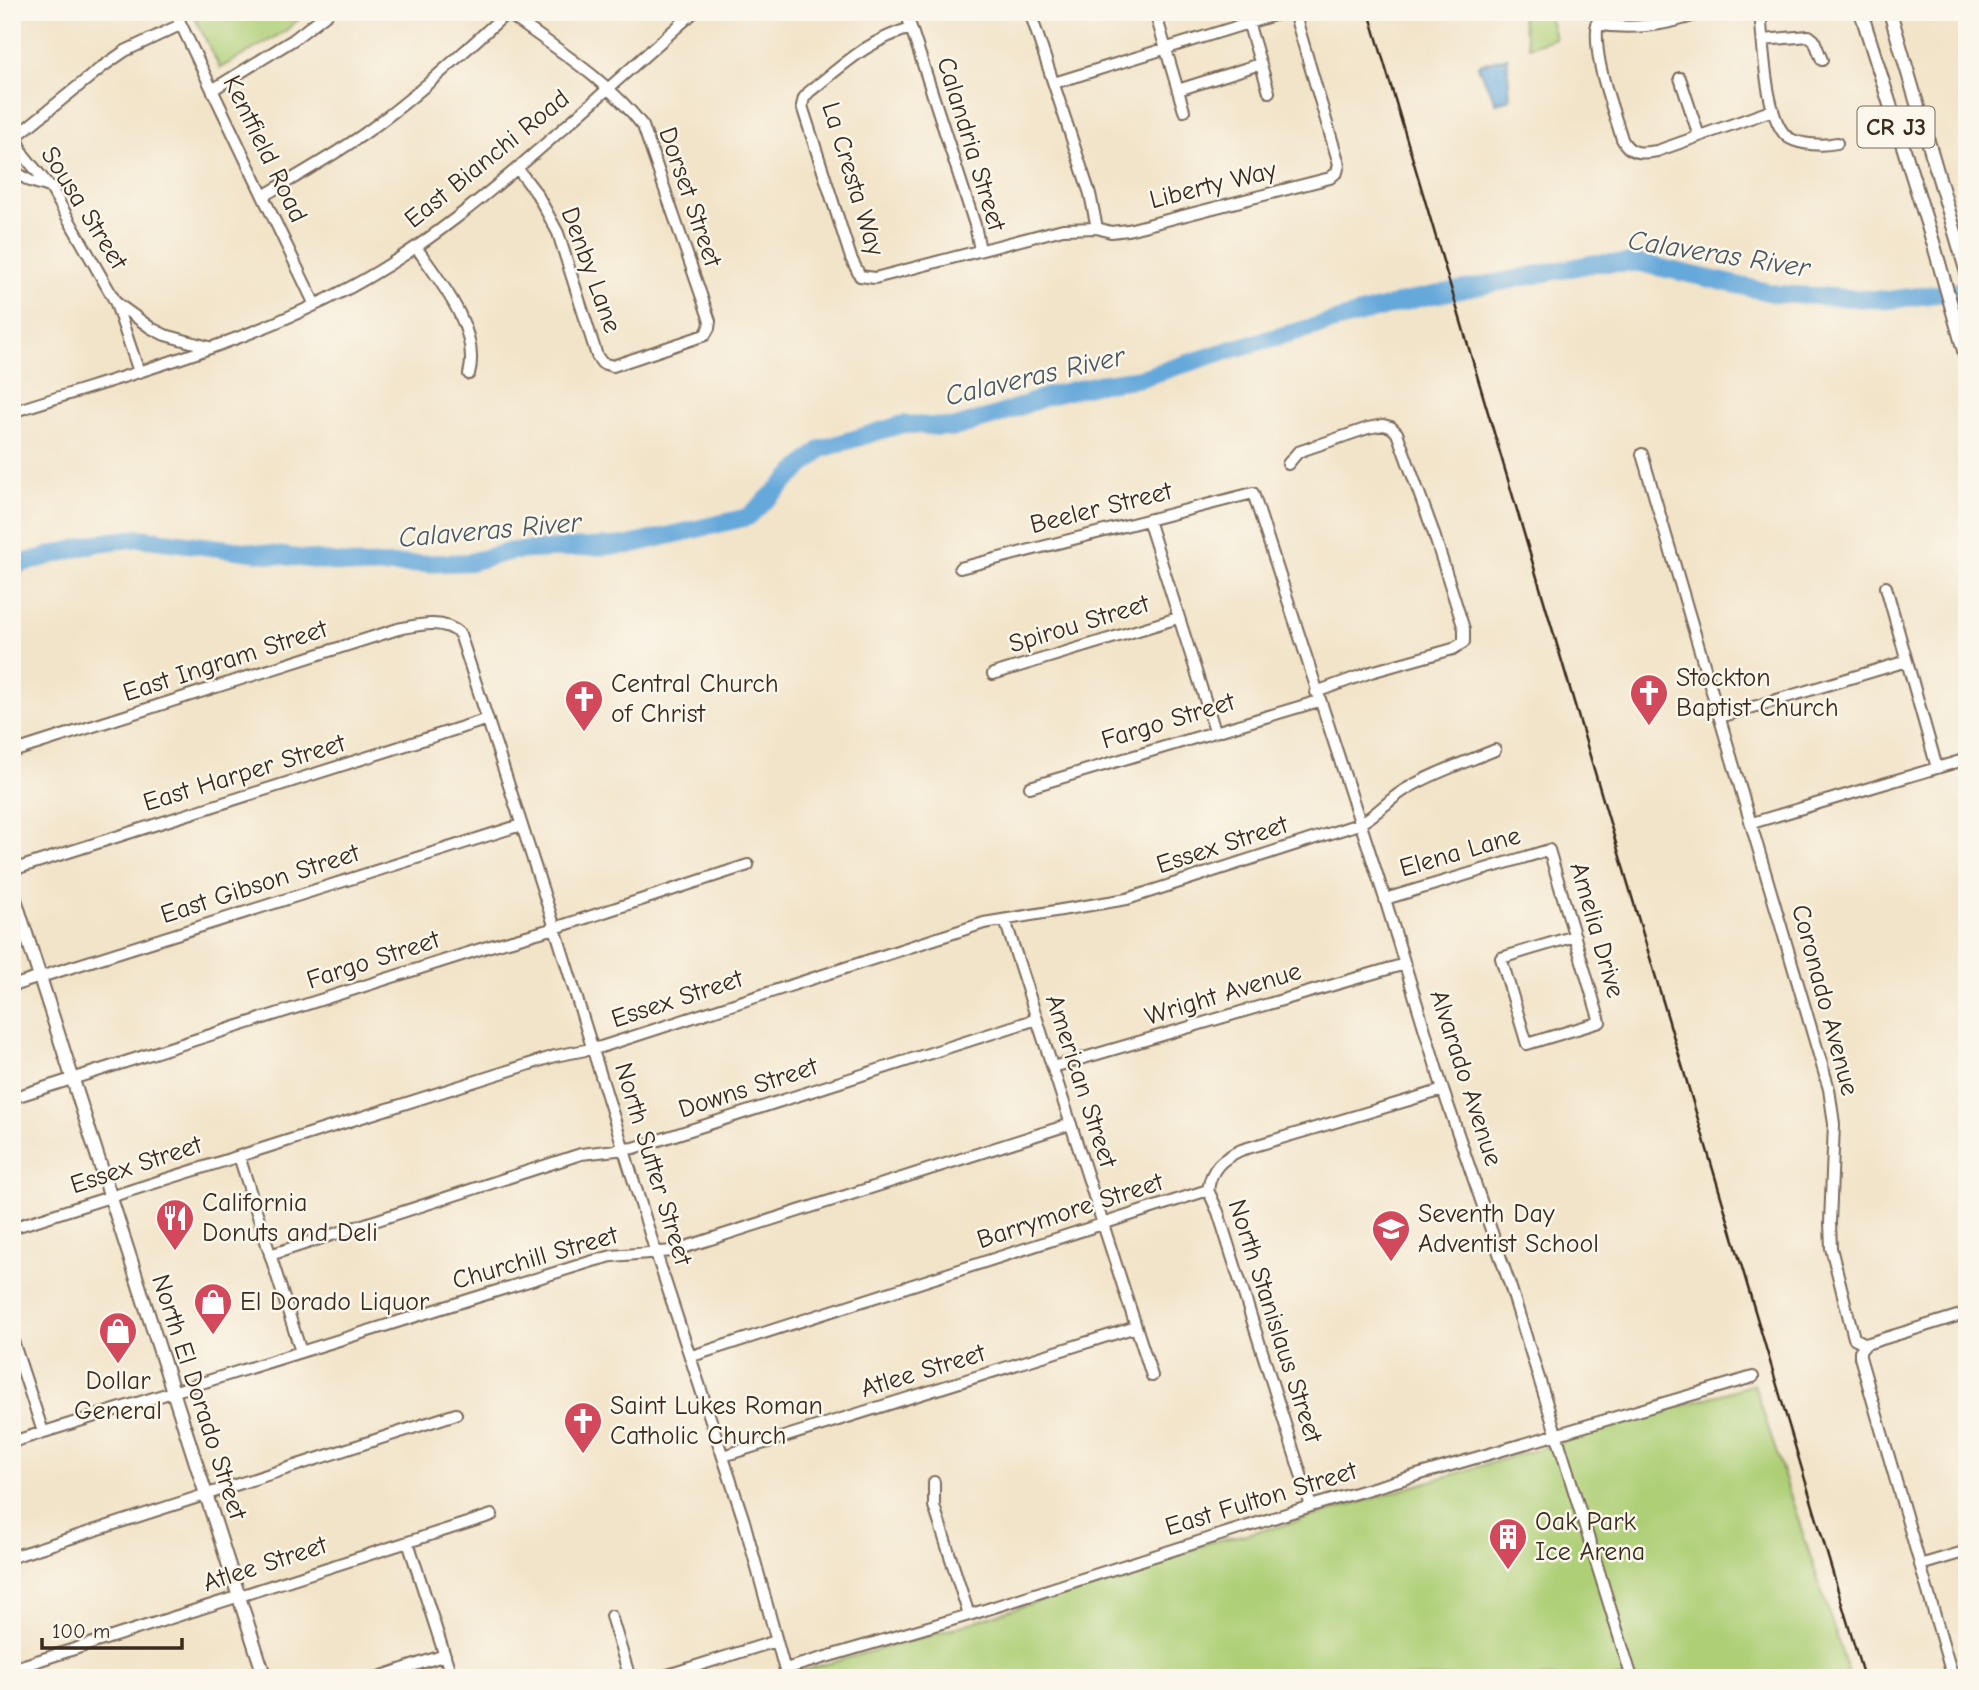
<svg xmlns="http://www.w3.org/2000/svg" width="1979" height="1690" viewBox="0 0 1979 1690" font-family="'Comic Neue',sans-serif">
  <rect width="100%" height="100%" fill="#fbf7ec"/>
  <filter id="ink" filterUnits="userSpaceOnUse"><feTurbulence type="fractalNoise" baseFrequency=".0143" numOctaves="2"/><feDisplacementMap in="SourceGraphic" scale="14" xChannelSelector="R" yChannelSelector="G"/><feConvolveMatrix kernelMatrix="1 2 1 2 8 2 1 2 1" color-interpolation-filters="sRGB"/></filter>
  <filter id="wash" filterUnits="userSpaceOnUse"><feTurbulence type="fractalNoise" baseFrequency=".00686" numOctaves="4" result="noise"/><feDisplacementMap in="SourceGraphic" scale="28" xChannelSelector="R" yChannelSelector="G"/><feGaussianBlur stdDeviation="1.57" result="paint"/><feColorMatrix in="noise" values="0 0 0 0 0 0 0 0 0 0 0 0 0 0 0 0 0 1.4 0 .05"/><feComposite in="paint" operator="in"/></filter>
  <g filter="url(#wash)">
    <rect width="100%" height="100%" fill="#f2e4c9"/>
    <!-- green -->
    <path fill="#afcf77" stroke="#757c4a" stroke-width="2" d="M192,12H307L284,32L220,68Z
      M1520,12H1548L1555,38L1529,47Z
      M1754,1384L1850,1678H796L794,1673L948,1630L1167,1560L1207,1543L1281,1526Z"/>
    <!-- water -->
    <path fill="#65a8da" stroke="#50697c" stroke-width="2" d="M1507,57L1510,99L1496,103L1478,66L1480,64Z"/>
    <g fill="none" stroke-linecap="round" stroke-linejoin="round">
      <!-- river -->
      <path stroke="#65a8da" stroke-width="18" d="M12,566L97,543L139,538L364,566L470,562L512,551L629,545L748,517L821,449L903,424L953,428L997,415L1048,396L1098,384L1141,378L1229,350L1419,298L1596,263H1640L1777,294L1889,300L1967,290"/>
    </g>
  </g>
  <g filter="url(#ink)">
    <g fill="none" stroke-linecap="round" stroke-linejoin="round">
      <defs>
        <path id="minor" d="M175,12L315,305
          M506,12C553,47 607,79 643,126L710,321L709,328L705,335L613,366L602,363L597,356L558,233L537,194L517,168
          M906,12L975,225L980,250
          M1030,12L1090,194L1097,228
          M1155,12L1184,111
          M1245,12L1269,92
          M1599,12C1590,54 1610,98 1622,139C1629,154 1641,154 1657,151L1773,110
          M1760,12C1763,39 1765,123 1789,138C1801,145 1823,146 1837,143
          M1596,24C1634,31 1669,25 1704,12
          M911,28C866,41 844,65 809,92L804,98L802,106L851,258L860,276L875,278L1063,229L1097,228L1111,232L1128,230L1330,178L1337,172L1339,164L1294,12
          M1763,40L1809,36L1814,40L1822,60
          M1680,78L1699,136
          M1054,83L1284,12
          M212,90L293,40L329,12
          M1178,90L1260,64
          M17,137L23,154L52,190L115,301L139,372
          M13,139L102,67L125,51L180,25
          M12,170L30,181L50,187
          M263,196C297,176 331,157 364,134C415,98 461,54 508,12
          M416,247C439,280 481,330 469,374
          M115,302L151,328L165,335L209,347
          M12,412C127,375 244,344 351,287C425,247 488,194 551,139C599,97 647,54 694,12
          M1642,454L1829,1089L1834,1124L1830,1223L1831,1248L1854,1338L1866,1344
          M1288,464L1298,452L1368,428L1383,425L1391,427L1397,433L1433,531L1464,629V642L1453,649L1371,672L1316,692
          M1148,520L1215,731
          M960,568L1253,493L1385,899L1443,1090L1510,1285L1632,1678
          M1886,587L1937,768
          M993,674L1178,618
          M1720,717L1907,661
          M12,752L398,629C418,625 443,618 460,634L555,928L656,1253L744,1521L787,1678
          M1030,787L1319,701
          M1752,823L1967,759
          M12,870L488,719
          M1385,899L1549,850L1600,1022L1527,1044L1501,958L1575,936
          M1005,920L1152,1376
          M12,986L521,825
          M1053,1067L1405,964
          M12,1098L487,947L555,928L748,865
          M239,1156L301,1352
          M1208,1190L1218,1212L1311,1506
          M1208,1190C1211,1168 1222,1159 1241,1150L1443,1090
          M12,1228L555,1056L601,1047L984,923L1127,899L1359,824C1377,815 1387,801 1403,791C1432,773 1464,763 1495,750
          M270,1255L581,1154L634,1148L1037,1019
          M12,1338L43,1432
          M1866,1344L1860,1351V1357L1953,1678
          M1866,1344L1967,1313
          M692,1356L1208,1190
          M12,1442L593,1261L612,1256L673,1251L1071,1124
          M723,1456L1136,1327
          M934,1482V1506L969,1615
          M408,1542L452,1678
          M12,1557L456,1414
          M1920,1565L1967,1551
          M611,1616L630,1678
          M12,1669L492,1515
          M785,1669L969,1615L1311,1506L1753,1377
          M376,1678L445,1655
          M658,1678L776,1641"/>
        <path id="major" d="M1861,12L1933,242L1967,361
          M1890,12L1967,273
          M12,890L265,1678"/>
      </defs>
      <!-- minor casing -->
      <use href="#minor" stroke="#7b6b5a" stroke-width="14"/>
      <!-- major casing -->
      <use href="#major" stroke="#7b6b5a" stroke-width="16"/>
      <!-- minor -->
      <use href="#minor" stroke="#fff" stroke-width="10"/>
      <!-- major -->
      <use href="#major" stroke="#fff" stroke-width="12"/>
      <!-- rail -->
      <path stroke="#3b2a1e" stroke-width="2.5" d="M1369,12L1864,1678"/>
    </g>
  </g>
  <!-- icons -->
  <defs>
    <symbol id="church-pin" viewBox="-11 -11 22 30"><path d="M0 17L-7.5 6A9.5 9.5 0 1 1 7.5 6Z" fill="#d1495b" stroke="#fbf7ec"/><path d="M-1.2-6h2.4v3.5h3.3v2.4h-3.3V6h-2.4V-.1h-3.3v-2.4h3.3Z" fill="#fff"/></symbol>
    <symbol id="restaurant-pin" viewBox="-11 -11 22 30"><path d="M0 17L-7.5 6A9.5 9.5 0 1 1 7.5 6Z" fill="#d1495b" stroke="#fbf7ec"/><path d="M-5-6h1v4h1v-4h1v4h1v-4h1v5L-1.5 .5V6h-2V.5L-5-1ZM5-6V6H3V1.5H1.5Q1.5-4 5-6Z" fill="#fff"/></symbol>
    <symbol id="school-pin" viewBox="-11 -11 22 30"><path d="M0 17L-7.5 6A9.5 9.5 0 1 1 7.5 6Z" fill="#d1495b" stroke="#fbf7ec"/><path d="M0-5L7-2L0 1L-7-2ZM-4 1L0 2.5L4 1V4Q0 6-4 4Z" fill="#fff"/></symbol>
    <symbol id="shop-pin" viewBox="-11 -11 22 30"><path d="M0 17L-7.5 6A9.5 9.5 0 1 1 7.5 6Z" fill="#d1495b" stroke="#fbf7ec"/><path d="M-5-2.5h2.3a2.7 3.5 0 0 1 5.4 0H5L5.5 6h-11ZM-1.5-2.5h3a1.5 2.3 0 0 0-3 0Z" fill="#fff"/></symbol>
    <symbol id="building-pin" viewBox="-11 -11 22 30"><path d="M0 17L-7.5 6A9.5 9.5 0 1 1 7.5 6Z" fill="#d1495b" stroke="#fbf7ec"/><path d="M-4-6H4V6H1V3H-1V6H-4ZM-2.5-4.3h1.7v1.8h-1.7ZM.8-4.3h1.7v1.8H.8ZM-2.5-1h1.7V.8h-1.7ZM.8-1h1.7V.8H.8Z" fill="#fff"/></symbol>
  </defs>
  <g fill-rule="evenodd">
    <use href="#church-pin" x="1627" y="671" width="44" height="60"/>
    <use href="#church-pin" x="562" y="677" width="44" height="60"/>
    <use href="#restaurant-pin" x="153" y="1196" width="44" height="60"/>
    <use href="#school-pin" x="1369" y="1207" width="44" height="60"/>
    <use href="#shop-pin" x="191" y="1280" width="44" height="60"/>
    <use href="#shop-pin" x="96" y="1309" width="44" height="60"/>
    <use href="#church-pin" x="561" y="1399" width="44" height="60"/>
    <use href="#building-pin" x="1486" y="1515" width="44" height="60"/>
  </g>
  <g text-anchor="middle" dominant-baseline="central" stroke-width="5" stroke-linejoin="round" paint-order="stroke">
    <!-- shield labels -->
    <rect fill="#fbf7ec" stroke="#75685c" stroke-width="2" x="1857.5" y="106.5" width="77" height="41" rx="5"/>
    <g font-size="24" font-weight="bold" fill="#3b2a1e">
      <text x="1896" y="127">CR J3</text>
    </g>
    <!-- street labels -->
    <g font-size="26" fill="#3b2a1e" stroke="#fbf7ec">
      <text transform="translate(971 144) rotate(73)">Calandria Street</text>
      <text transform="translate(265 149) rotate(64)">Kentfield Road</text>
      <text transform="translate(487 159) rotate(-39)">East Bianchi Road</text>
      <text transform="translate(853 179) rotate(73)">La Cresta Way</text>
      <text transform="translate(1213 185) rotate(-14)">Liberty Way</text>
      <text transform="translate(690 197) rotate(71)">Dorset Street</text>
      <text transform="translate(84 208) rotate(58)">Sousa Street</text>
      <text transform="translate(591 270) rotate(70)">Denby Lane</text>
      <text transform="translate(1101 508) rotate(-14)">Beeler Street</text>
      <text transform="translate(1079 624) rotate(-17)">Spirou Street</text>
      <text transform="translate(225 661) rotate(-18)">East Ingram Street</text>
      <text transform="translate(1168 721) rotate(-17)">Fargo Street</text>
      <text transform="translate(244 773) rotate(-17)">East Harper Street</text>
      <text transform="translate(1222 845) rotate(-18)">Essex Street</text>
      <text transform="translate(1460 852) rotate(-16)">Elena Lane</text>
      <text transform="translate(260 884) rotate(-18)">East Gibson Street</text>
      <text transform="translate(1597 930) rotate(74)">Amelia Drive</text>
      <text transform="translate(373 960) rotate(-18)">Fargo Street</text>
      <text transform="translate(1223 994) rotate(-17)">Wright Avenue</text>
      <text transform="translate(677 999) rotate(-18)">Essex Street</text>
      <text transform="translate(1825 1000) rotate(75)">Coronado Avenue</text>
      <text transform="translate(1466 1078) rotate(72)">Alvarado Avenue</text>
      <text transform="translate(1081 1081) rotate(72)">American Street</text>
      <text transform="translate(748 1088) rotate(-18)">Downs Street</text>
      <text transform="translate(653 1164) rotate(73)">North Sutter Street</text>
      <text transform="translate(136 1165) rotate(-18)">Essex Street</text>
      <text transform="translate(1070 1211) rotate(-18)">Barrymore Street</text>
      <text transform="translate(535 1258) rotate(-16)">Churchill Street</text>
      <text transform="translate(1275 1321) rotate(72)">North Stanislaus Street</text>
      <text transform="translate(923 1371) rotate(-17)">Atlee Street</text>
      <text transform="translate(199 1397) rotate(72)">North El Dorado Street</text>
      <text transform="translate(1261 1499) rotate(-17)">East Fulton Street</text>
      <text transform="translate(265 1564) rotate(-18)">Atlee Street</text>
    </g>
    <!-- poi labels -->
    <g font-size="26" fill="#3b2a1e" stroke="#fbf7ec" text-anchor="start">
      <text x="1676" y="678">Stockton<tspan x="1676" dy="30">Baptist Church</tspan></text>
      <text x="611" y="684">Central Church<tspan x="611" dy="30">of Christ</tspan></text>
      <text x="202" y="1203">California<tspan x="202" dy="30">Donuts and Deli</tspan></text>
      <text x="1418" y="1214">Seventh Day<tspan x="1418" dy="30">Adventist School</tspan></text>
      <text x="240" y="1302">El Dorado Liquor</text>
      <text x="118" y="1381" text-anchor="middle">Dollar<tspan x="118" dy="30">General</tspan></text>
      <text x="610" y="1406">Saint Lukes Roman<tspan x="610" dy="30">Catholic Church</tspan></text>
      <text x="1535" y="1522">Oak Park<tspan x="1535" dy="30">Ice Arena</tspan></text>
    </g>
    <!-- water labels -->
    <g font-size="28" font-style="italic" fill="#4a5660" stroke="#fbf7ec">
      <text transform="translate(1719 254) rotate(9)">Calaveras River</text>
      <text transform="translate(1035 376) rotate(-13)">Calaveras River</text>
      <text transform="translate(490 530) rotate(-5)">Calaveras River</text>
    </g>
  </g>
  <!-- margin -->
  <rect width="1979" height="1690" fill="none" stroke="#fbf7ec" stroke-width="42"/>
  <!-- scale -->
  <path d="M42 1638v10h140v-10" fill="none" stroke="#3b2a1e" stroke-width="3.5"/>
  <text x="52" y="1638" font-size="21" fill="#3b2a1e" stroke="#fbf7ec" stroke-width="5" paint-order="stroke">100 m</text>
</svg>
